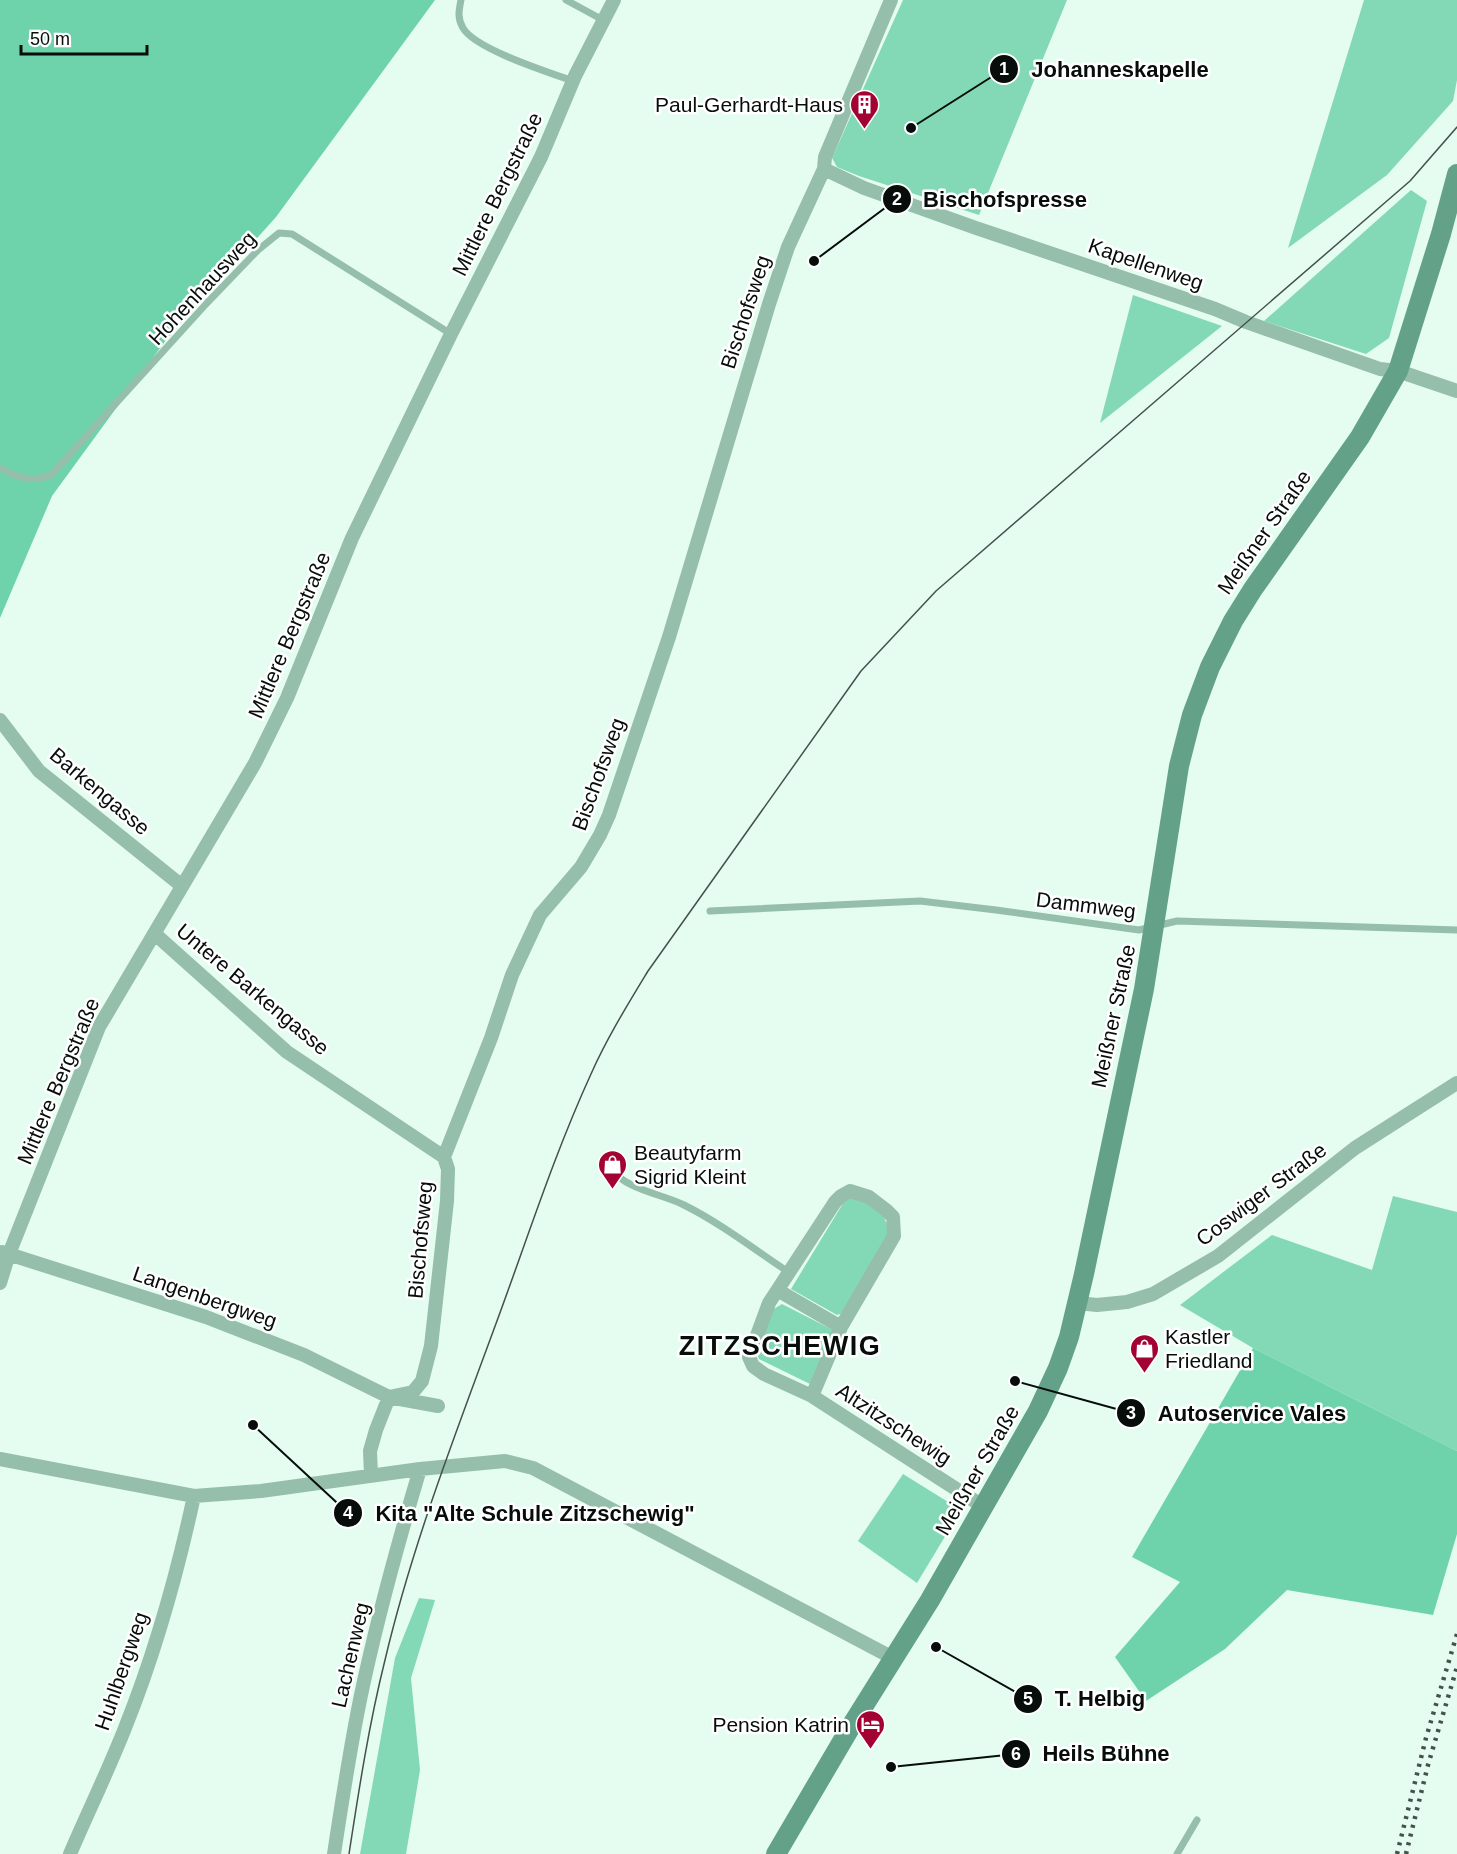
<svg xmlns="http://www.w3.org/2000/svg" width="1457" height="1854" viewBox="0 0 1457 1854" font-family="Helvetica,sans-serif">
  <rect width="100%" height="100%" fill="#e5fcf1"/>
  <!-- green -->
  <path fill="#83d9b6" d="M903,0H1067L979,215L859,176L837,167L832,158Z
    M1364,0H1457V80L1453,101L1387,175L1288,248Z
    M1411,190L1427,201L1389,338L1366,354L1264,321Z
    M1133,295L1222,326L1100,423Z
    M1393,1196L1457,1212V1451L1253,1348L1180,1305L1272,1235L1372,1270Z
    M855,1197C875,1207 885,1210 889,1233L843,1313L837,1315L791,1289L845,1200Z
    M782,1304L833,1330L810,1384L759,1359L756,1352L772,1310Z
    M903,1474L961,1510L917,1583L858,1541Z
    M419,1598L435,1600L411,1678L420,1770L406,1854H360L395,1658Z"/>
  <!-- forest -->
  <path fill="#6ed3ab" d="M0,0H435L276,217L166,340L52,496L0,618Z
    M1253,1348L1457,1451V1534L1433,1615L1287,1590L1225,1649L1146,1701L1115,1657L1180,1582L1132,1557Z"/>
  <g fill="none" stroke-linecap="round" stroke-linejoin="round">
    <!-- lane -->
    <path stroke="#95beab" stroke-width="7" d="M461,0C459,10 457,18 463,28C475,49 548,72 573,81
      M566,0L603,20
      M0,468C18,478 32,482 51,475L206,304L258,250L279,233L292,234L451,334
      M710,911L920,901L996,910L1139,930L1177,921L1457,930
      M610,1168C628,1191 660,1193 684,1205C722,1224 755,1250 790,1273
      M1177,1854L1197,1820"/>
    <!-- street -->
    <path stroke="#95beab" stroke-width="14" d="M824,169L864,188L976,228L1215,309L1246,322L1380,369L1398,371L1457,391
      M0,720L39,771L182,886
      M155,934L287,1052L444,1157
      M2,1252L206,1317L304,1355L389,1397L438,1406
      M0,1283L9,1254L99,1027L255,763L287,698L352,538L451,334L541,157L575,76L614,0
      M779,1291L841,1327
      M1078,1303L1097,1305L1127,1302L1153,1294L1218,1256L1355,1148L1457,1083
      M812,1396L841,1327L894,1236L893,1217L886,1210L869,1197L850,1191L841,1196L835,1202L769,1303L749,1357L753,1366L764,1374L812,1396L984,1507
      M389,1397L413,1392L422,1381L431,1346L447,1201L448,1169L444,1157L491,1038L512,975L540,915L581,867L600,835L609,815L669,637L769,304L788,247L824,169L825,157L891,0
      M0,1459L194,1496L261,1491L420,1469L505,1461L533,1468L893,1658
      M371,1475L370,1451L376,1430L389,1397
      M70,1854C88,1812 108,1771 125,1728C155,1653 177,1575 194,1496
      M334,1854C342,1801 350,1748 361,1695C377,1619 398,1543 420,1469"/>
    <!-- secondary -->
    <path stroke="#63a288" stroke-width="20" d="M776,1854L853,1723L930,1600L1038,1411L1058,1368L1069,1337L1084,1274L1144,989L1179,766L1192,715L1210,667L1233,621L1253,589L1360,437L1398,371L1441,234L1457,174"/>
    <!-- tram -->
    <path stroke="#45514b" stroke-width="1.5" d="M349,1854C359,1789 369,1724 385,1660C412,1546 454,1438 494,1329C526,1243 553,1157 591,1074C607,1038 628,1004 648,971L861,671L936,591L1410,181L1457,127"/>
    <!-- rail -->
    <path stroke="#45514b" stroke-width="4.5" stroke-dasharray="3 6" stroke-linecap="butt" d="M1397,1854L1426,1738L1457,1634
      M1406,1854L1428,1765L1457,1667"/>
  </g>
  <!-- icons -->
  <defs>
    <symbol id="building-pin" viewBox="-11 -11 22 30"><path d="M0 17L-7.5 6A9.5 9.5 0 1 1 7.5 6Z" fill="#a20333" stroke="#fff"/><path d="M-4-6H4V6H1V3H-1V6H-4ZM-2.5-4.3h1.7v1.8h-1.7ZM.8-4.3h1.7v1.8H.8ZM-2.5-1h1.7V.8h-1.7ZM.8-1h1.7V.8H.8Z" fill="#fff"/></symbol>
    <symbol id="shop-pin" viewBox="-11 -11 22 30"><path d="M0 17L-7.5 6A9.5 9.5 0 1 1 7.5 6Z" fill="#a20333" stroke="#fff"/><path d="M-5-2.5h2.3a2.7 3.5 0 0 1 5.4 0H5L5.5 6h-11ZM-1.5-2.5h3a1.5 2.3 0 0 0-3 0Z" fill="#fff"/></symbol>
    <symbol id="hotel-pin" viewBox="-11 -11 22 30"><path d="M0 17L-7.5 6A9.5 9.5 0 1 1 7.5 6Z" fill="#a20333" stroke="#fff"/><path d="M-6-4.5h1.5V1H6V5H4.5V3h-9V5H-6ZM-4 0a1.8 1.8 0 1 1 3.6 0ZM.5 0V-2.5h3Q6-2.5 6 0Z" fill="#fff"/></symbol>
  </defs>
  <g fill-rule="evenodd">
    <use href="#building-pin" x="848" y="88" width="33" height="45"/>
    <use href="#shop-pin" x="596" y="1148" width="33" height="45"/>
    <use href="#shop-pin" x="1128" y="1332" width="33" height="45"/>
    <use href="#hotel-pin" x="854" y="1708" width="33" height="45"/>
  </g>
  <g text-anchor="middle" dominant-baseline="central" stroke-width="5" stroke-linejoin="round" paint-order="stroke">
    <!-- poi labels -->
    <g font-size="21" fill="#060d0a" stroke="#fff" text-anchor="end">
      <text x="843" y="104">Paul-Gerhardt-Haus</text>
      <text x="634" y="1152" text-anchor="start">Beautyfarm<tspan x="634" dy="24">Sigrid Kleint</tspan></text>
      <text x="1165" y="1336" text-anchor="start">Kastler<tspan x="1165" dy="24">Friedland</tspan></text>
      <text x="849" y="1724">Pension Katrin</text>
    </g>
    <!-- street labels -->
    <g font-size="21" fill="#060d0a" stroke="#fff">
      <text transform="translate(497 194) rotate(-64)">Mittlere Bergstraße</text>
      <text transform="translate(1146 264) rotate(19)">Kapellenweg</text>
      <text transform="translate(202 288) rotate(-47)">Hohenhausweg</text>
      <text transform="translate(745 312) rotate(-72)">Bischofsweg</text>
      <text transform="translate(1264 532) rotate(-55)">Meißner Straße</text>
      <text transform="translate(289 635) rotate(-67)">Mittlere Bergstraße</text>
      <text transform="translate(598 774) rotate(-70)">Bischofsweg</text>
      <text transform="translate(100 791) rotate(40)">Barkengasse</text>
      <text transform="translate(1086 905) rotate(7)">Dammweg</text>
      <text transform="translate(253 989) rotate(40)">Untere Barkengasse</text>
      <text transform="translate(1113 1016) rotate(-78)">Meißner Straße</text>
      <text transform="translate(58 1081) rotate(-67)">Mittlere Bergstraße</text>
      <text transform="translate(1261 1194) rotate(-37)">Coswiger Straße</text>
      <text transform="translate(420 1240) rotate(-85)">Bischofsweg</text>
      <text transform="translate(205 1297) rotate(19)">Langenbergweg</text>
      <text transform="translate(894 1424) rotate(33)">Altzitzschewig</text>
      <text transform="translate(977 1470) rotate(-60)">Meißner Straße</text>
      <text transform="translate(350 1655) rotate(-77)">Lachenweg</text>
      <text transform="translate(121 1671) rotate(-71)">Huhlbergweg</text>
    </g>
    <!-- district labels -->
    <g font-size="27" font-weight="bold" letter-spacing="1.5" fill="#060d0a" stroke="#fff">
      <text x="780" y="1346">ZITZSCHEWIG</text>
    </g>
  </g>
  <!-- callouts -->
  <path fill="none" stroke="#060d0a" stroke-width="2" d="M911 128L1004 69M814 261L897 199M1015 1381L1131 1413M253 1425L348 1513M936 1647L1028 1699M891 1767L1016 1754"/>
  <g fill="#060d0a" stroke="#fff" stroke-width="2">
    <circle cx="911" cy="128" r="6"/>
    <circle cx="814" cy="261" r="6"/>
    <circle cx="1015" cy="1381" r="6"/>
    <circle cx="253" cy="1425" r="6"/>
    <circle cx="936" cy="1647" r="6"/>
    <circle cx="891" cy="1767" r="6"/>
    <circle cx="1004" cy="69" r="15"/>
    <circle cx="897" cy="199" r="15"/>
    <circle cx="1131" cy="1413" r="15"/>
    <circle cx="348" cy="1513" r="15"/>
    <circle cx="1028" cy="1699" r="15"/>
    <circle cx="1016" cy="1754" r="15"/>
  </g>
  <g font-size="18" text-anchor="middle" font-weight="bold" fill="#fff">
    <text x="1004" y="75">1</text>
    <text x="897" y="205">2</text>
    <text x="1131" y="1419">3</text>
    <text x="348" y="1519">4</text>
    <text x="1028" y="1705">5</text>
    <text x="1016" y="1760">6</text>
  </g>
  <g font-size="22" text-anchor="middle" font-weight="bold" fill="#060d0a" stroke="#fff" stroke-width="5" stroke-linejoin="round" paint-order="stroke">
    <text x="1120" y="77">Johanneskapelle</text>
    <text x="1005" y="207">Bischofspresse</text>
    <text x="1252" y="1421">Autoservice Vales</text>
    <text x="535" y="1521">Kita "Alte Schule Zitzschewig"</text>
    <text x="1100" y="1706">T. Helbig</text>
    <text x="1106" y="1761">Heils Bühne</text>
  </g>
  <!-- scale -->
  <path d="M21 45v9h126v-9" fill="none" stroke="#060d0a" stroke-width="3"/>
  <text x="30" y="45" font-size="18" fill="#060d0a" stroke="#ffffff" stroke-width="4.5" paint-order="stroke">50 m</text>
</svg>
